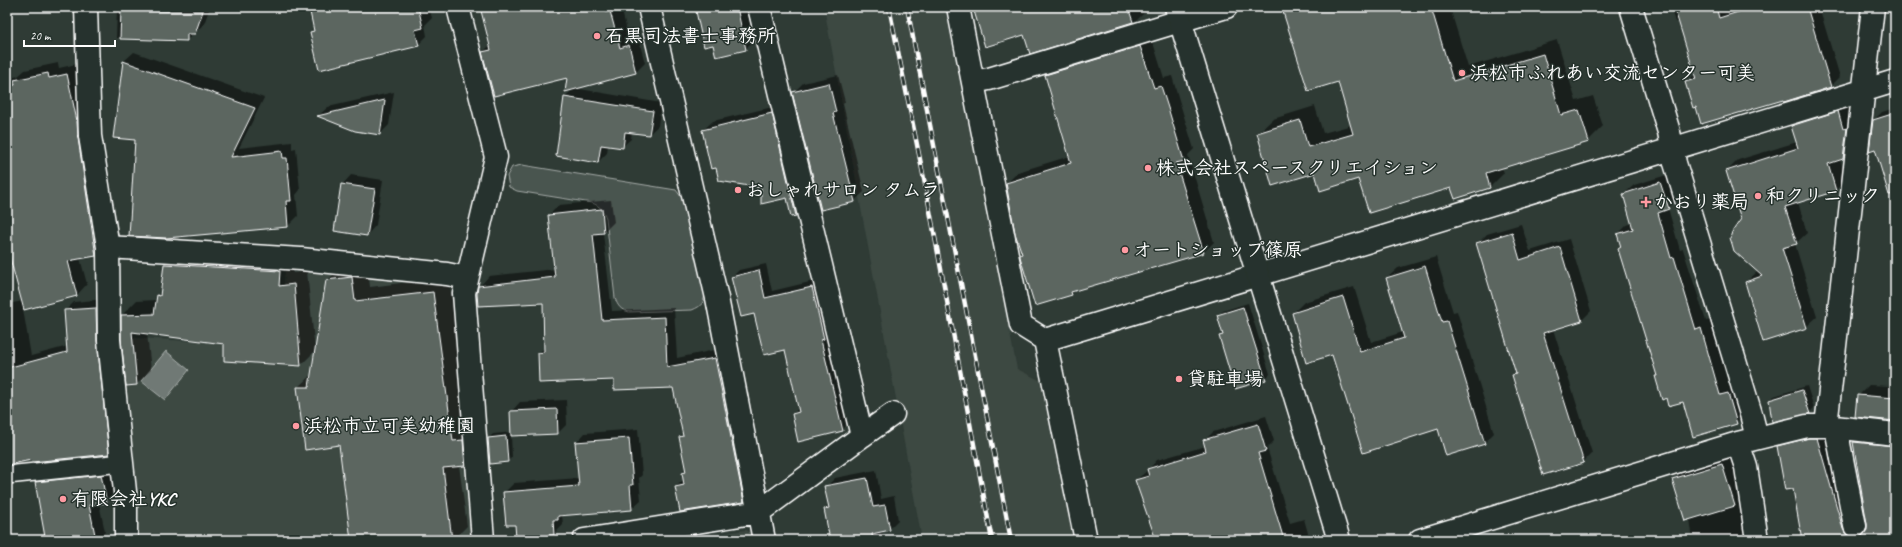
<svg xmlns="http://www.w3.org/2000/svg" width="1902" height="547" viewBox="0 0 1902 547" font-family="Caveat,'Klee One',sans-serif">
  <rect width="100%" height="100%" fill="#2f3b35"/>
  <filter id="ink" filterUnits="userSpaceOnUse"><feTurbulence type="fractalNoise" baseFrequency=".025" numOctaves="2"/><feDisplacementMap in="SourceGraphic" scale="8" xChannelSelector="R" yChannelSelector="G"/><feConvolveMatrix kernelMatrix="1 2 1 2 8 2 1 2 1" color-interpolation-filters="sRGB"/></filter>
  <g filter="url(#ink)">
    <!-- built -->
    <path fill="#3c4842" d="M824,7H946L1017,369L1043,382L1076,540H922Z
      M285,267L444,282L454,293L474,537L471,540H135L118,337L280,346Z
      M746,530L752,534L753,540H685Z"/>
    <!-- green -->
    <path fill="#4a544f" stroke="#a4aaa7" d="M522,165L676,190L684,201L705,292C704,303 702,306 692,310L629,312C621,310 618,307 615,298L606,218C603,210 600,206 592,203L517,191L509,187L507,176L512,167Z"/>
    <!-- water -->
    <path fill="#707975" stroke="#a9afac" d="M166,351L189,370L165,400L141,381Z"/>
    <!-- shadow -->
    <path fill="#0007" d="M117,7H210L204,24L187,40L116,38Z
      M310,7H429L432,18L425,25L427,36L418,45L311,33L315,29Z
      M481,7H621L629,39L638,37L645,63L636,72L566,90L568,77L483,52L490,45Z
      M696,7H747L754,40L745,49L714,43Z
      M980,7H1145L1146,11L1137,20L1031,52L1025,33L975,11Z
      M1284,7H1453L1450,8L1468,67L1557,40L1576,101L1593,96L1603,126L1588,141L1502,167L1504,173L1490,187L1452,186L1359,178L1316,172L1258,133L1273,119L1315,106L1323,133L1352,125L1338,81L1308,90L1283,8Z
      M1670,7H1819L1840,77L1830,87L1784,98L1696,106L1686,83L1696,73L1679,21L1675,22Z
      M1151,36L1164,78L1172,76L1179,100L1194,149L1188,155L1214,242L1203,253L1076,289L1072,294L1023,253L1007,183L1018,172L1070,156L1046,75L1057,65Z
      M134,52L264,98L239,148L292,142V149L296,148L300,190L296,195L298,216L288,226L166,237L136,140L115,137L124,61Z
      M58,63L59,68L77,64L105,245L95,255L80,258L87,284L77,295L23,309L31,356L68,346L65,311L74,302L105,299L117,444L108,453L32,459L7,464V304L23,301L7,243V79L18,76L25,70Z
      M838,75L845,102L843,104L864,192L854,201L793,93L803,83Z
      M574,88L661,103L658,126L649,134L632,132L631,139L622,147L608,145L607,153L598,162L557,156L565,97Z
      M394,92L389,125L380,134L355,130L319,115L328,107Z
      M1849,101L1854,119V147L1840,159L1846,179L1836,190L1798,202L1807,233L1795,244L1817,317L1806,327L1746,282L1758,271L1727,171L1738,160L1797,142L1792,126L1803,115Z
      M781,105L805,205L796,215L792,216L788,197L716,167L703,130L713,121Z
      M1895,108V153L1874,120L1882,112Z
      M1670,174L1677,199L1668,208L1680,250L1683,249L1706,321L1710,320L1729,386L1737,384L1746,413L1736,423L1683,400L1667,397L1656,377L1658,375L1619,249L1621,246L1618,234L1627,225L1633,223L1624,194L1634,185Z
      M351,175L383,180L376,225L367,235L342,185Z
      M611,200L614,222L603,233L612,311L674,308L677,358L724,348L753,491L743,501L676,487L684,479L683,473L686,470L680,437L683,434L674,387L615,379L539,353L545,347L544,302L479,287L489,276L555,269L549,215L559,205Z
      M1521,224L1530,251L1569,239L1591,311L1582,320L1553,329L1592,453L1583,462L1513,375L1516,372L1477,244L1487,234Z
      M179,251L294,257L293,273L307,271L315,351L301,365L225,360V344L147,333L151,370L137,384L122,315L136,301L157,300L158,295L162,292L165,265Z
      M1436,257L1453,312L1457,311L1494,433L1484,443L1439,428L1333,354L1293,313L1304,302L1354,287L1371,342L1403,332L1387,278L1398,268Z
      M367,263L370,287L449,277L468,426L480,449L464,465H459L467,526L453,540H352L339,444L306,449L298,387L313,373L327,281L343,265Z
      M766,264L772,291L818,280L849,423L842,430L793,414L799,408L786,349L754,313L732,277L739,270Z
      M1248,303L1270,374L1265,379L1220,336L1223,333L1218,316L1223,311Z
      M1895,339V420L1858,396L1869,385L1891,386Z
      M1807,386L1814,408L1809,413L1770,400L1774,396Z
      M566,400L567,424L558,433L511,435L512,457L508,461L489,438L493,434L512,432L511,412L520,402Z
      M1266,416L1274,441L1267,448L1290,523L1304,519L1310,540H1157L1136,480L1148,470L1157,460L1206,446L1204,441L1213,432Z
      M638,429L642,475L639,478L641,500L631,509L562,514L563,525L554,534L516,524L504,493L514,483L579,478L576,443L585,433Z
      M1826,430L1861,529H1868V524L1854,442L1863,433L1895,437V540H1803L1794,488L1778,447L1787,437Z
      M1731,456L1743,496L1738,501L1745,523L1748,540H1693L1690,519L1674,479L1683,470Z
      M110,467L115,493L106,502L99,503L105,532L97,540H47L36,482L45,474Z
      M876,470L881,499L894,496L898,520L889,529L882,531L884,540H831L825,509L829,505L826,487L835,478Z"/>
    <!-- building -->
    <path fill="#5b6661" stroke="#fff" d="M309,7H418L423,28L415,30L419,46L319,70L310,32L314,31Z
      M480,7H605L606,12L610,11L620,48L629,45L636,73L565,92L567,78L494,96L482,52L491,50Z
      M695,7H737L746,50L716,57L713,45L704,47Z
      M987,7H1128L1133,22L1030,54L1024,35L985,47L974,11Z
      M1300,7H1431L1453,81L1543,54L1561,115L1579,110L1589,142L1486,173L1490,188L1455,199L1451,188L1369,213L1358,179L1320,191L1315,173L1272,186L1257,133L1300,120L1308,147L1353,134L1338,82L1308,91L1283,12Z
      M1674,7H1716L1719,18L1754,7H1807L1831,87L1784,102L1783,100L1701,124L1696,107L1693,108L1685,82L1696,79Z
      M121,10L171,11H203L195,34H187V41L120,39Z
      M1140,46L1154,88L1161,86L1169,111L1184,161L1176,163L1204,253L1071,292L1072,295L1035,306L1020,257V255L1022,254L1015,233L1006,183L1071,163L1045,75Z
      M123,61L255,108L231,157L282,151L283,158H287L291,201H286L288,227L166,238L129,236L135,140L113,138Z
      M48,73L49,78L67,74L77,121L78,138L96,256L68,261L77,296L24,310L7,247V86L15,85L14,80Z
      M829,83L836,112L833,113L855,202L821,210L792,92Z
      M564,97L653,111L649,135L625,132L623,148L601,145L598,163L556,156Z
      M385,100L380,135L355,131L317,116Z
      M1838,111L1843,129L1847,128L1843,159L1828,164L1836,191L1785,207L1797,244L1782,248L1807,328L1763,342L1745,282L1762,276L1734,251L1732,244L1730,238L1732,232L1741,219L1726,171L1798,148L1791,126Z
      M772,113L796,216L791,217L787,198L761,204V188L719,181L716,168L711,169L702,130Z
      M1895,113V194L1889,195L1875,149L1869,151L1873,120Z
      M1660,182L1669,209L1658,213L1671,258L1674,257L1696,330L1701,328L1720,395L1728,393L1737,424L1693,437L1683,402L1668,406L1666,398L1662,400L1655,376H1657L1618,249L1621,247L1617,234L1633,229L1623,194Z
      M341,184L375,189L367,236L334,231Z
      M602,209L604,233L593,234L602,320L665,317L667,367L715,358L744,502L680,512L675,487L684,485L682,473L686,472L679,437L683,436L673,388L614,390V380L539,383L538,353L544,352L543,303L478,306L477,294L478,286L555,277L548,215Z
      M1512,232L1520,260L1560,247L1582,321L1543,333L1584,463L1543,475L1512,375L1516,374L1476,243Z
      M164,264L280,271L279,286L294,284L301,366L224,361V344L132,332L137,385L126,386L121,339V315L154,314L157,295L160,296Z
      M1425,266L1442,322L1447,321L1485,444L1446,456L1438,429L1363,453L1332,355L1306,363L1292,313L1343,297L1360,352L1404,338L1386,278Z
      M759,270L765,298L812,287L824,339L821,340L843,431L798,442L792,414L799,412L785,350L764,355L754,314L741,317L731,277Z
      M352,277L355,301L433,292L453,441L463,440L465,466L443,468L452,540H351L339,445L305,450L297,387H309L326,280Z
      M1243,307L1266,380L1235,389L1219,336L1223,335L1217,315Z
      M96,308L97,341L109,454L32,462L31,460L7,465V368L67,352L64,310Z
      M1802,390L1810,414L1772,422L1769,400Z
      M1857,395L1895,398V421L1855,417Z
      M557,409L558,434L511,436L510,411Z
      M1258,424L1266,451L1258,453L1284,540H1156L1135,480L1149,476L1147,469L1206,451L1203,440Z
      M506,436L508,462L490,464L488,438Z
      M629,438L633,485H630L632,510L558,516V520H553L554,535L516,538L515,525H506L503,492L579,486L575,442Z
      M1809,438H1817L1843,529L1846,534L1851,538H1858L1863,535L1867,530V524L1853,442L1895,446V540H1802L1793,489L1785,490L1777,446Z
      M1722,464L1735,506L1685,521L1672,479Z
      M101,475L107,503L89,505L96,540H52L51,535L45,537L35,482Z
      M867,478L873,507L885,505L890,530L872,534L873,540H830L824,509L829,508L824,486Z"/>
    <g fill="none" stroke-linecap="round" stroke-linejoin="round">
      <defs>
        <path id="lane" d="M7,475L122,463"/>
        <path id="street" d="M86,7L90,136L108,247L109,340L126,501V540
          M458,7L496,157L464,293L483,540
          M649,7L717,298L764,540
          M958,7L1021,325L1045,340L1086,540
          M1631,7L1669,132L1675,163L1751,414L1757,438
          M973,82L989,79L1226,7
          M108,247L301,259L447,274L467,278
          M1045,340L1895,81
          M1826,426L1873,7
          M1836,428L1855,526
          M862,436L893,414
          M1738,443L1746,467L1757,540
          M584,540L759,512L862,436L759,7
          M1420,540L1738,443L1807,426H1826L1895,434"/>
        <path id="secondary" d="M1176,7L1339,540"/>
      </defs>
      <!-- lane casing -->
      <use href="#lane" stroke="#fff" stroke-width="20"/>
      <!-- street casing -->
      <use href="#street" stroke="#fff" stroke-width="25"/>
      <!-- secondary casing -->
      <use href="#secondary" stroke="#fff" stroke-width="25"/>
      <!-- lane -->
      <use href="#lane" stroke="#26332d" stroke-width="17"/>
      <!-- street -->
      <use href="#street" stroke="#26332d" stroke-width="22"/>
      <!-- secondary -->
      <use href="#secondary" stroke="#26332d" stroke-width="22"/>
      <defs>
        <path id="rail" d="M889,7L924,179L992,540
          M907,7L1011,540"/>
      </defs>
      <!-- rail casing -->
      <use href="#rail" stroke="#fff" stroke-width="4.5"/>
      <!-- rail -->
      <use href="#rail" stroke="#26332d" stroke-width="3" stroke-dasharray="9" stroke-linecap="butt"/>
    </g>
  </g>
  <!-- markers -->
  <g fill="#ff9aa2" stroke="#26332d" stroke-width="1.5">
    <circle cx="597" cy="36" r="4"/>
    <circle cx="1462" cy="73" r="4"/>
    <circle cx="1148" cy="168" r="4"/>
    <circle cx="738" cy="190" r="4"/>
    <circle cx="1758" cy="196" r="4"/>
    <path d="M1644 196h4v4h4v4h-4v4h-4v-4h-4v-4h4z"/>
    <circle cx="1125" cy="250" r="4"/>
    <circle cx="1179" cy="379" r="4"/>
    <circle cx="296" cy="426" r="4"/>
    <circle cx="63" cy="499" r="4"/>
  </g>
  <g text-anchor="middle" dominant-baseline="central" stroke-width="3" stroke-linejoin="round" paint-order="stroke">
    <!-- poi labels -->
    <g font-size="19" font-weight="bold" fill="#fff" stroke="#26332d" text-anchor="start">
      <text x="605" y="36">石黒司法書士事務所</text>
      <text x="1470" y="73">浜松市ふれあい交流センター可美</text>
      <text x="1156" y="168">株式会社スペースクリエイション</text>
      <text x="746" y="190">おしゃれサロン タムラ</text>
      <text x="1766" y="196">和クリニック</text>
      <text x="1654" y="202">かおり薬局</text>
      <text x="1133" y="250">オートショップ篠原</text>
      <text x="1187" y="379">貸駐車場</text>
      <text x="304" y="426">浜松市立可美幼稚園</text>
      <text x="71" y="499">有限会社YKC</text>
    </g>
  </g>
  <!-- margin -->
  <rect width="1902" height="547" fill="none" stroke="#26332d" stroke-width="24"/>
  <rect x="12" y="12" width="1878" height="523" fill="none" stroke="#fff" stroke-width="1.5" filter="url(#ink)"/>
  <!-- scale -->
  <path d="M24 40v6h91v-6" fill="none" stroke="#ffffff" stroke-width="2"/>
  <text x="30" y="40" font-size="12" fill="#ffffff" stroke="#26332d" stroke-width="3" paint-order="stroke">20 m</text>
</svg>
